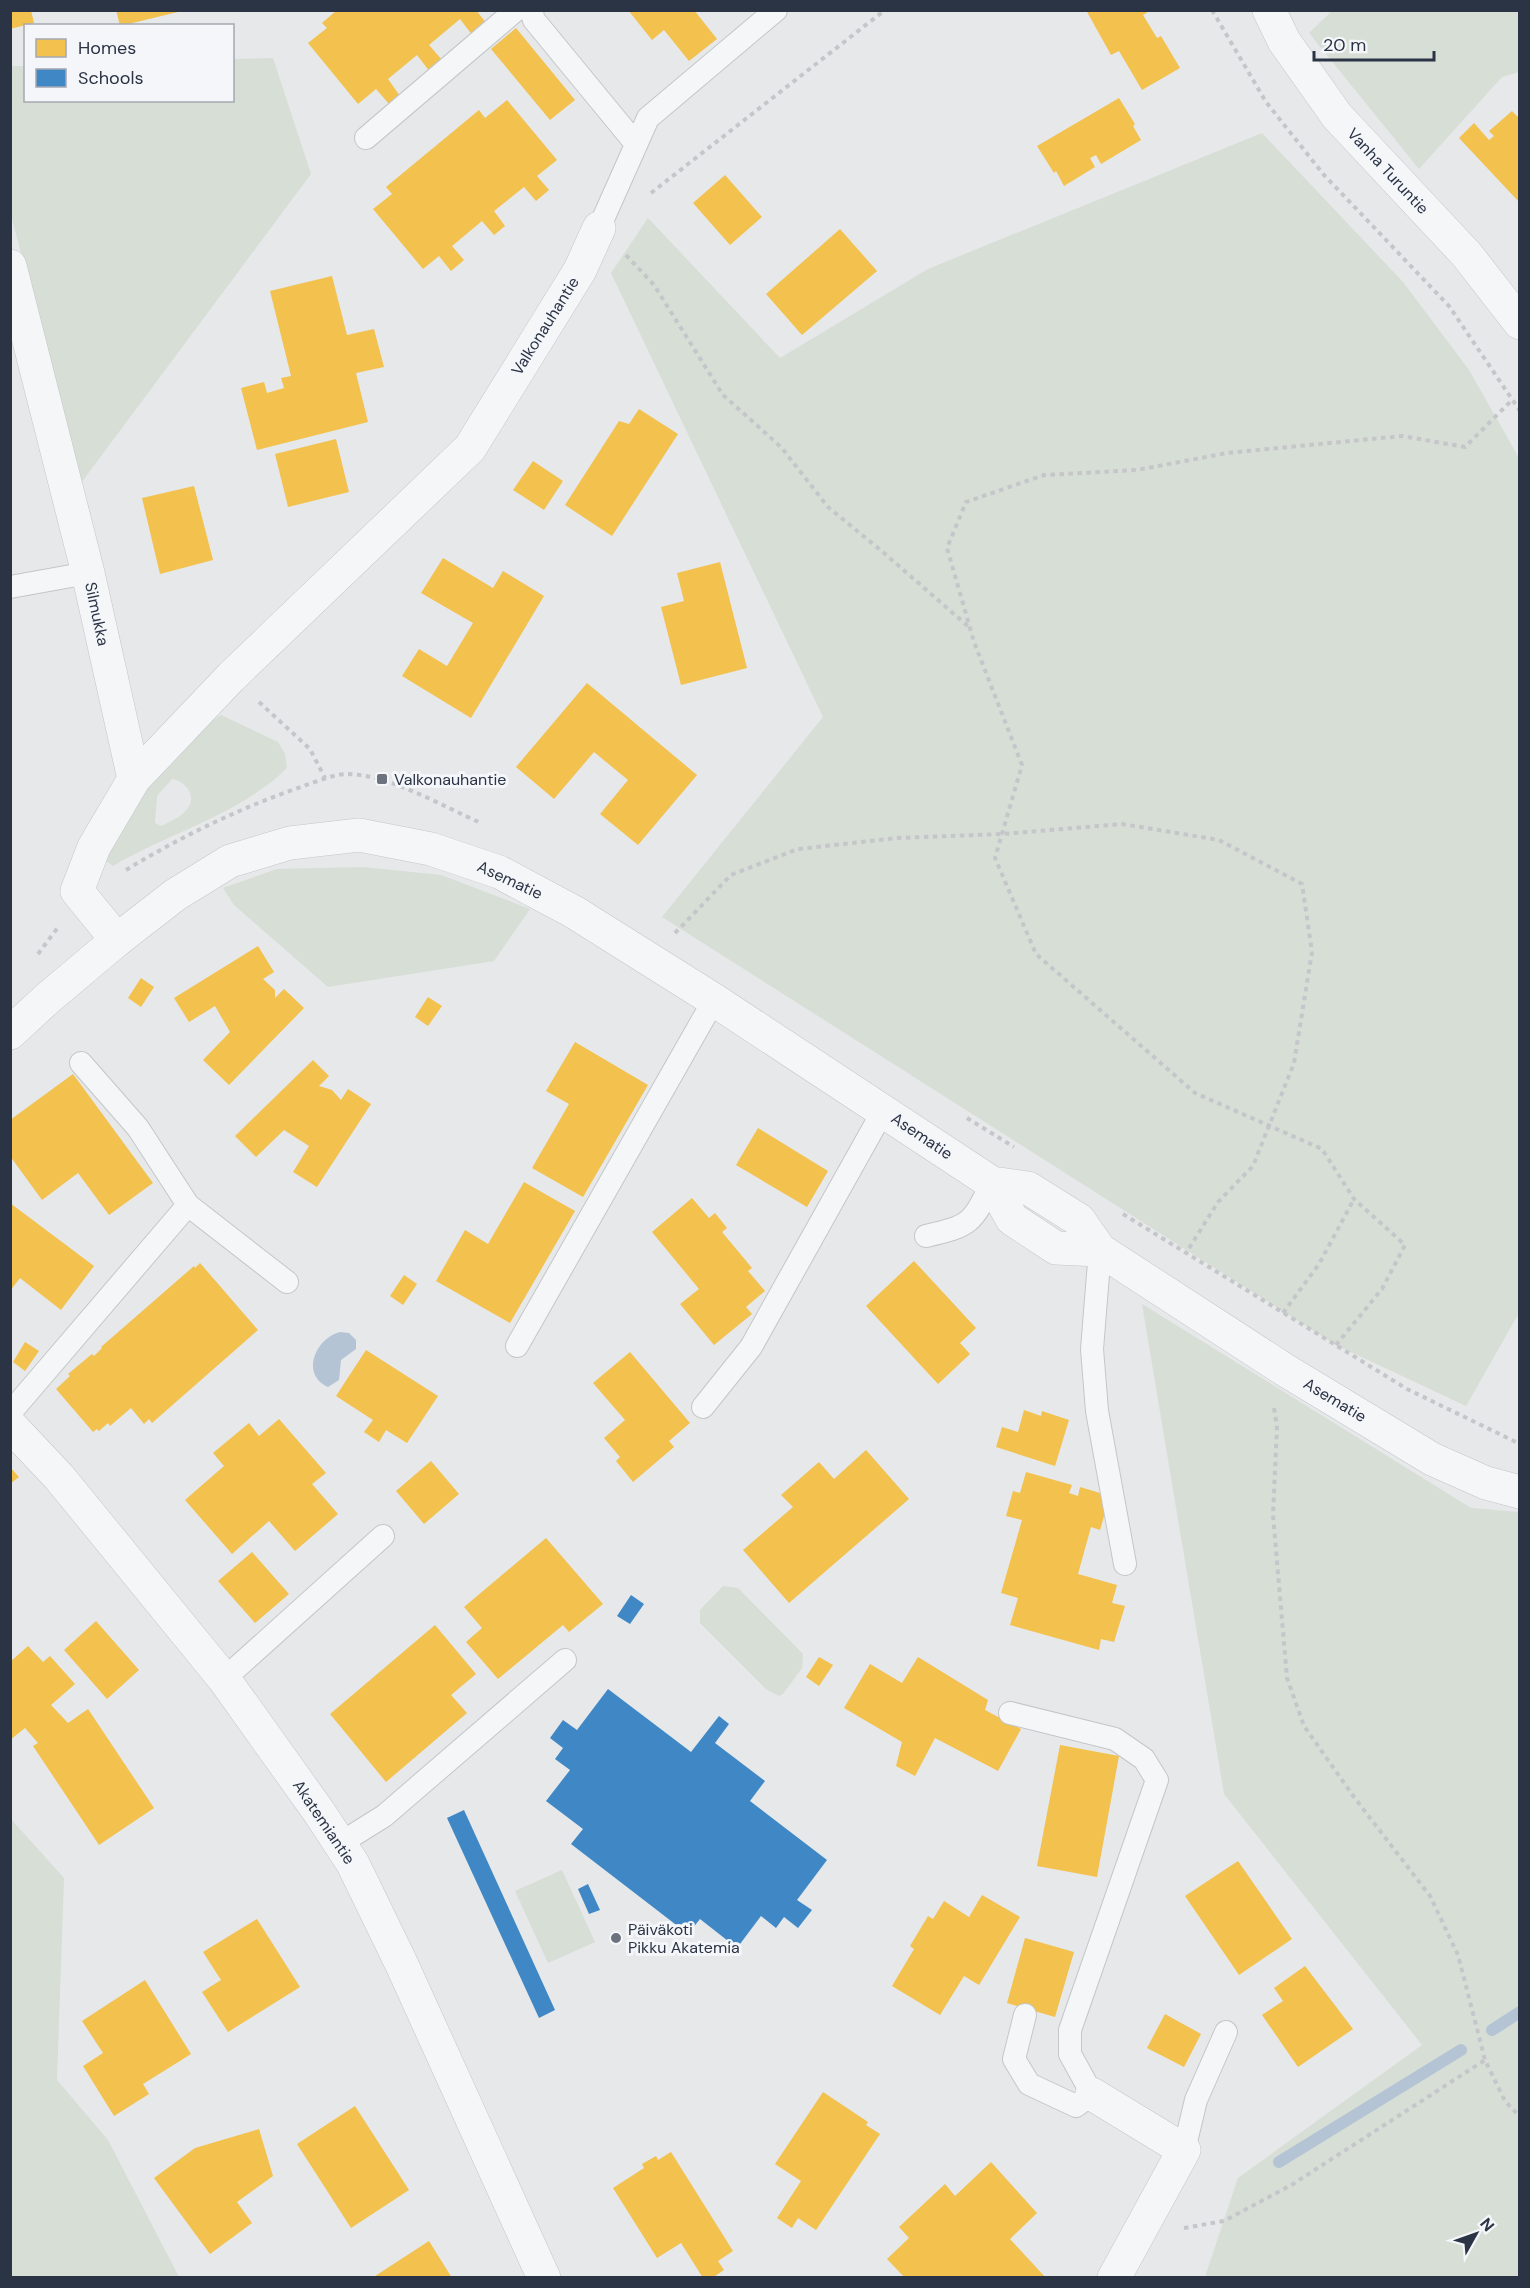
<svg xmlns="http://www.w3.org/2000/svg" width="1530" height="2288" viewBox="0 0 1530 2288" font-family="'DM Sans',sans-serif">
  <rect width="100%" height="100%" fill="#e6e8ea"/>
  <!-- green -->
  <path fill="#d6ded6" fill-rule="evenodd" d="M1333,10L1519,11V72L1502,77L1419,169L1309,33Z
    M273,58L311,174L81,483L11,215L10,66H25L26,100H232L233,59Z
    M1262,133L1403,282L1469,370L1519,458V1313L1466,1406L1336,1345L662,917L823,717L611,273L648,218L780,358L928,269Z
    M221,715L278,742L285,754L287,768C239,815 170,832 113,866L106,861V853L135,802L199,730ZM172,779C184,780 196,794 189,806C184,816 170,822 161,826L155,823L157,796Z
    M363,867L441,875L530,909L494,961L328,987L234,905L223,888L277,869Z
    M1142,1304L1471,1508L1519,1512V2277H1205L1238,2178L1422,2045L1224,1794Z
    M723,1586L738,1588L803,1654L802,1668L783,1694L779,1696L767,1690L700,1623V1610Z
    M10,1818L64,1878L57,2080L108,2140L179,2277H11Z
    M562,1870L595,1942L548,1963L515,1891Z"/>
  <!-- water -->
  <path fill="#b4c4d5" d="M340,1332L349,1333L356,1340V1349L341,1360L339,1380L328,1387C300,1374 316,1338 340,1332Z"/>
  <!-- homes -->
  <path fill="#f2c14e" d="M10,10H31L34,23L10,29Z
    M116,10H182V11L120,26Z
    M337,10H476L487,24L473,36L460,19L429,45L443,61L430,72L417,55L388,79L400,96L390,105L376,89L358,104L308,43L327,28L322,23Z
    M628,10H694L717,39L689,61L664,30L652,40Z
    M1086,10H1151L1143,15L1157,38L1161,36L1180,68L1142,90L1119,51L1111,55Z
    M516,28L575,100L550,120L491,49Z
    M1119,98L1135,124L1133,126L1141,140L1101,164L1096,155L1090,158L1095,167L1064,186L1056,171L1054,173L1037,146Z
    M507,100L557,160L537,176L549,190L536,201L524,187L494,211L505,226L494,235L482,221L452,246L464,260L451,271L439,256L423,269L373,209L392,194L386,187L479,110L485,118Z
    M1512,111L1520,119V203L1459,138L1474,123L1489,140L1494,136L1489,131Z
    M725,175L762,217L730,245L693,203Z
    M840,229L877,271L802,335L766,294Z
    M332,276L347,335L374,329L384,367L356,373L368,422L257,450L241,388L264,382L267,393L284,388L281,378L291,376L270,291Z
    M639,409L678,434L612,536L565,505L619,421L629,424Z
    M336,439L349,492L288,507L275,454Z
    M533,461L563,481L544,510L513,490Z
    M194,486L213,560L160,574L142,498Z
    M443,558L493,588L503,571L544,596L471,718L402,676L419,649L447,666L473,623L421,593Z
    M720,562L747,668L681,685L661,607L684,601L677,573Z
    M587,683L697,775L638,845L600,814L628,780L594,752L554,799L516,767Z
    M258,946L274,972L263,979L275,990V998L284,989L304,1008L229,1085L203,1060L230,1032L215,1006L189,1022L174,998Z
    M141,978L154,987L141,1007L128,998Z
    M428,997L442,1006L428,1026L415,1017Z
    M575,1042L648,1085L583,1197L532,1168L569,1104L546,1091Z
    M313,1060L329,1076L319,1086L332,1090L341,1100L348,1089L371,1104L317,1187L293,1172L309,1146L284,1130L256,1157L235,1136Z
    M73,1074L153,1183L109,1215L78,1173L42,1200L10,1156V1120Z
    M758,1128L828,1171L807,1207L736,1165Z
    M524,1182L575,1211L510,1323L436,1281L465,1230L488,1244Z
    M692,1198L709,1218L715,1213L727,1228L722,1232L752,1268L748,1271L765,1291L746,1307L752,1314L714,1345L680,1304L699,1289L652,1232Z
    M10,1203L94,1266L61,1310L20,1278L10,1291Z
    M914,1261L976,1328L960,1343L970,1354L938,1384L866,1306Z
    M200,1263L258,1330L152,1423L149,1419L144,1424L131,1408L110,1426L108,1423L99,1431L97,1429L93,1432L56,1389L70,1376L68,1374L92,1354L94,1356L102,1348L101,1347L194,1266L195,1268Z
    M404,1275L417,1284L403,1305L390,1296Z
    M25,1342L39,1351L25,1371L13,1362Z
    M366,1350L438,1396L407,1443L386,1430L379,1442L364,1432L373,1420L336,1396Z
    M630,1352L690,1423L669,1441L674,1447L633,1482L616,1461L620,1457L604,1438L625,1420L593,1383Z
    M1024,1410L1041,1416L1042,1411L1069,1420L1055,1466L996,1447L1002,1427L1018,1432Z
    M279,1419L326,1473L312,1484L338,1514L295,1551L269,1521L232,1554L185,1500L224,1466L213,1453L249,1423L259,1436Z
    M866,1450L909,1499L789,1603L743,1550L793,1507L781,1495L819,1462L834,1479Z
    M431,1461L459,1494L424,1524L396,1491Z
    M10,1467L19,1477L10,1484Z
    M1026,1472L1072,1485L1069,1493L1078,1496L1080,1487L1110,1496L1100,1530L1091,1527L1078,1574L1117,1585L1112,1603L1125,1606L1114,1642L1101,1639L1099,1650L1010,1625L1018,1598L1001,1593L1022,1520L1006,1516L1013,1491L1020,1493Z
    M546,1538L603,1604L569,1632L563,1625L498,1679L466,1642L482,1628L464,1607Z
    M252,1552L289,1594L255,1623L218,1581Z
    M96,1621L139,1670L107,1699L64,1650Z
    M435,1625L476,1674L451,1695L467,1713L386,1782L330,1714Z
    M28,1646L43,1662L50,1656L75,1684L51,1705L68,1723L88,1709L154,1808L99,1845L33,1746L38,1743L25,1728L10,1740V1662Z
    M819,1657L833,1665L819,1686L806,1677Z
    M918,1657L988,1700L985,1710L1021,1729L998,1771L935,1738L915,1776L896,1766L902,1742L844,1708L870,1664L902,1683Z
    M1060,1745L1119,1756L1097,1877L1037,1866Z
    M1238,1861L1292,1939L1239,1975L1185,1896Z
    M982,1895L1020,1917L979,1985L964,1976L940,2015L892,1986L914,1949L910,1946L928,1916L933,1919L944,1901L969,1917Z
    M257,1919L300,1987L228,2032L202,1992L221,1980L203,1952Z
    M1025,1938L1074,1952L1055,2017L1007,2003Z
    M1305,1966L1353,2029L1298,2067L1262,2015L1283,2001L1274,1988Z
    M145,1980L191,2054L143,2084L149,2094L114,2116L83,2066L103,2053L82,2021Z
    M1165,2014L1201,2034L1184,2067L1147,2048Z
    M823,2092L868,2122L866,2125L880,2134L816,2230L798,2218L792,2228L777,2218L801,2181L775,2164Z
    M355,2106L409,2190L351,2228L297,2144Z
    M259,2129L273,2176L237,2202L252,2223L210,2254L154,2178L195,2148Z
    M671,2152L733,2251L718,2261L724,2270L712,2278H703L681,2243L657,2258L613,2188L644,2168L642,2164L656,2156L658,2160Z
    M991,2162L1037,2213L1010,2239L1046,2278H905L887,2259L909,2238L899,2227L945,2184L955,2196Z
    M429,2241L452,2278H372Z"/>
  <!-- schools -->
  <path fill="#3f88c5" d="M631,1595L644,1604L630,1624L617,1616Z
    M608,1689L691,1752L719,1716L729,1724L715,1743L765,1781L750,1801L827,1860L797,1900L812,1910L798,1928L784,1917L776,1928L761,1916L737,1948L700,1919L688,1934L571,1844L583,1829L546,1801L570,1770L555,1759L563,1748L550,1738L563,1720L577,1730Z
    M464,1810L555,2010L539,2018L447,1818Z
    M588,1884L600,1910L589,1914L578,1889Z"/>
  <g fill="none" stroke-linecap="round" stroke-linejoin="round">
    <!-- stream -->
    <path stroke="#b4c4d5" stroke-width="12" d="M1492,2030L1520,2012
      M1279,2162L1461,2050"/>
    <defs>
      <path id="service" d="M531,10L534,20L636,144
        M366,138L516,10
        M599,228L648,118L776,10
        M10,587L88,573
        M81,1063L138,1128L188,1205
        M926,1236C971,1226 972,1223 992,1183
        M1100,1250L1092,1349L1097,1411L1125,1564
        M517,1346L714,1000
        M703,1407L751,1347L883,1111
        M10,1413L188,1205L287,1282
        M224,1679L383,1536
        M1010,1713L1115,1739L1144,1759L1157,1780L1070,2030V2054L1092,2094L1076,2106L1029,2084L1014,2059L1025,2015
        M339,1844L384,1816L565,1660
        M1184,2150L1196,2100L1226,2032"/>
      <path id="minor" d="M10,266L88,573L134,779L94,847L77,891L117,940
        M134,779L231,677L470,448L580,270L599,228
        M10,1425L59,1477L224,1679L319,1812L353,1864L402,1965L544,2278
        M1092,2094L1184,2150L1114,2278"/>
      <path id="tertiary" d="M1269,10L1284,41L1337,116L1467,255L1520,323
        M10,1033L48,998L117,940L175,895L230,861L290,843L359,835L431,849L499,872L574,912L714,1000L992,1183L1028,1188L1079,1220L1100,1250L1285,1370L1432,1459L1486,1483L1520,1492
        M992,1183L1012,1219L1056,1248L1100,1250"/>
    </defs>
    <!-- service casing -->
    <use href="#service" stroke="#c4c6c8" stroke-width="24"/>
    <!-- minor casing -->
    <use href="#minor" stroke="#c4c6c8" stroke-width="34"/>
    <!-- tertiary casing -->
    <use href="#tertiary" stroke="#c4c6c8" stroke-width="34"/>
    <!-- path -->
    <path stroke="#c5c6ca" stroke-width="4" stroke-dasharray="4.5 4.5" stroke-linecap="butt" d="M1212,10L1266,102L1324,175L1449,306L1520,411
      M651,193L885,10
      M626,255L654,285L723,395L781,447L828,507L884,553L970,628
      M259,702L310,749L325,778
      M126,870C182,836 242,807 304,786C318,781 334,774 348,774C390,775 442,806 481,823
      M675,933L731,875L798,849L898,838L1002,834L1122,824L1219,840L1302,884L1312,952L1294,1063L1253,1166L1218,1202L1186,1253
      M38,954L59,926
      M967,1118L1014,1147
      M1123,1214L1407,1389L1520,1444
      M1283,1313L1319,1264L1354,1199
      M1336,1345L1382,1289L1405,1245L1354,1199L1322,1149L1195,1093L1036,954L995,858L1022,765L974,642L947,548L966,502L1044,475L1137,470L1227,453L1402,436L1465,447L1513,399
      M1274,1408L1277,1427L1273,1515L1287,1678L1304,1726L1354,1797L1430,1896L1458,1955L1485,2060L1505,2101L1520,2117
      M1184,2228L1224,2221L1293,2184L1485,2060"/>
    <!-- service -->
    <use href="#service" stroke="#f5f6f7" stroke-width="22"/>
    <!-- minor -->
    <use href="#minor" stroke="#f5f6f7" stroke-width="33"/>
    <!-- tertiary -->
    <use href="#tertiary" stroke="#f5f6f7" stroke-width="33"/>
  </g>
  <!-- markers -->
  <g fill="#6c737f" stroke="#f4f6f9" stroke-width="2">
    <rect x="376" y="773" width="12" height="12" rx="3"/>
    <circle cx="616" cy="1938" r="6"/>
  </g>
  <g text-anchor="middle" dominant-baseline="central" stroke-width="6" stroke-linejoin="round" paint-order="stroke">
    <!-- street labels -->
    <g font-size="16" fill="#2b3445" stroke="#f4f6f9">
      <text transform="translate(1388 171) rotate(47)">Vanha Turuntie</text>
      <text transform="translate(545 326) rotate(-58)">Valkonauhantie</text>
      <text transform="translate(97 614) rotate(78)">Silmukka</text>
      <text transform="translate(510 880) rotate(25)">Asematie</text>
      <text transform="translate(922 1136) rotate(34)">Asematie</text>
      <text transform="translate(1335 1400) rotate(31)">Asematie</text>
      <text transform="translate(324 1822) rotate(56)">Akatemiantie</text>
    </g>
    <!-- poi labels -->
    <g font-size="16" fill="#2b3445" stroke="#f4f6f9" text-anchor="start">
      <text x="394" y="779">Valkonauhantie</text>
      <text x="628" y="1929">Päiväkoti<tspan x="628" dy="18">Pikku Akatemia</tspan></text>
    </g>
  </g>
  <!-- border -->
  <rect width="1530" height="2288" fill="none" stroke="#2b3445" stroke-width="24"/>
  <!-- legend -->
  <rect x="24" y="24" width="210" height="78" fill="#f4f6f9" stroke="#a4a8b1" stroke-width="1.5"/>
  <rect x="36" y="39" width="30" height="18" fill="#f2c14e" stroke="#a4a8b1" stroke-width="1.5"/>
  <text x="78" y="54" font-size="18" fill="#2b3445">Homes</text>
  <rect x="36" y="69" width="30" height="18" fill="#3f88c5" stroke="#a4a8b1" stroke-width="1.5"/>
  <text x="78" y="84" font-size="18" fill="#2b3445">Schools</text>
  <!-- north arrow -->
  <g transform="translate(1476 2234) rotate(50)" stroke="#f4f6f9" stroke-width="4.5" paint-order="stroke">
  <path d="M0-4.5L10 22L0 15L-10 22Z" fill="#2b3445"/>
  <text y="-9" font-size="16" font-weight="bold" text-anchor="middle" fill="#2b3445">N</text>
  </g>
  <!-- scale -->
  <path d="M1314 51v9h120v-9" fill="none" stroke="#2b3445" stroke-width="3"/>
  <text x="1323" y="51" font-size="18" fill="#2b3445" stroke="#f4f6f9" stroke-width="4.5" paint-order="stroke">20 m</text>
</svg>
